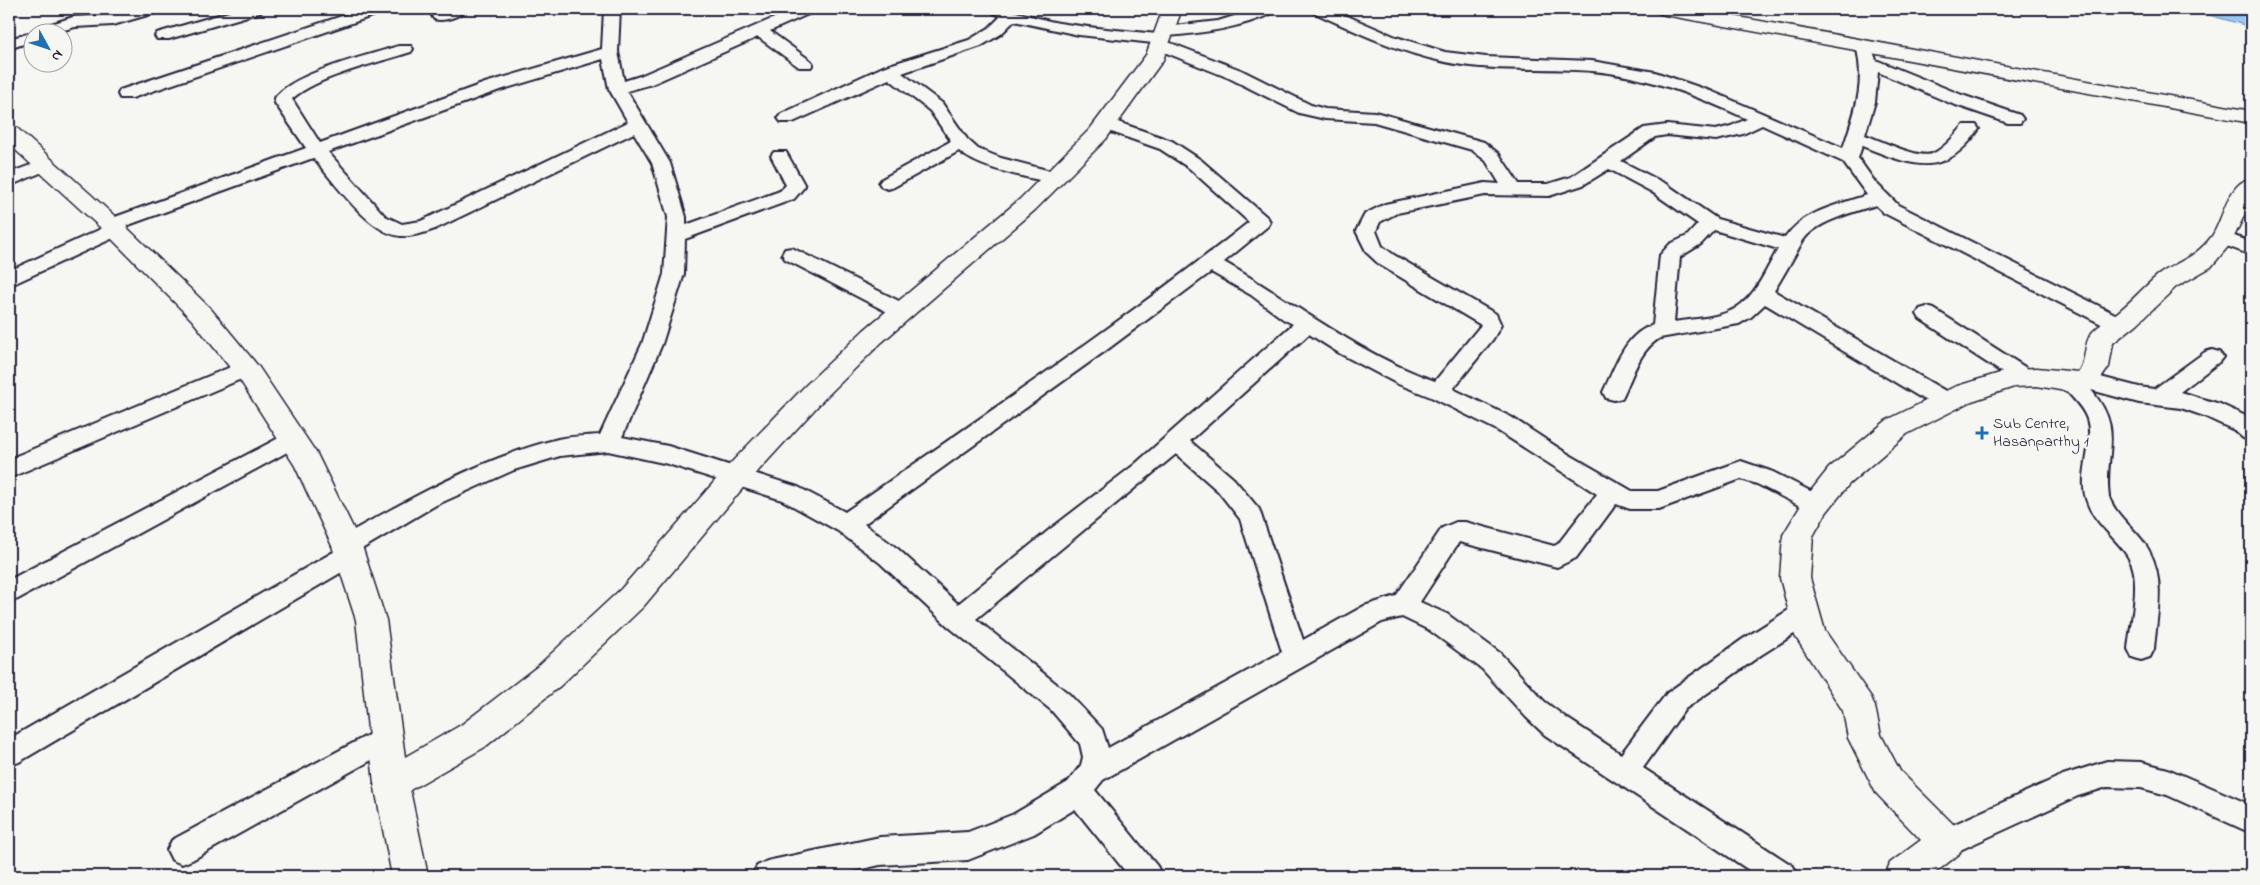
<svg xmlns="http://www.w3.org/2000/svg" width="2260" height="885" viewBox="0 0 2260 885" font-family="'Indie Flower',sans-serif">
  <rect width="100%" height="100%" fill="#f6f6f2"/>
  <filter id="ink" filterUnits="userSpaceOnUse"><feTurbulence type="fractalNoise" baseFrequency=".02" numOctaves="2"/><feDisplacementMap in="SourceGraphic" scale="10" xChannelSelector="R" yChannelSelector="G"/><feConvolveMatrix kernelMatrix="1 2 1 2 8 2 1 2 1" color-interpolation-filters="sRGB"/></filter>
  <g filter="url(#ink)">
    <!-- water -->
    <path fill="#9ac8f4" stroke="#6a86aa" d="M2188,9H2251V27Z"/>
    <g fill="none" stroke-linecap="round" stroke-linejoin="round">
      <defs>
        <path id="minor" d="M136,9H160L158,12L113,25L75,27L57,32H32V41L9,49V39L34,32L36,29L73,17L112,15Z
          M239,9H263L261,12L169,39H157L155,36L157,33Z
          M363,9H386L384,12L132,98H120L118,94L120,90Z
          M445,9H466C460,17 444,22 434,19L432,16L434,13Z
          M604,9H620L618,52L624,81L640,76L795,9H815L813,12L770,31L811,61L813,64L811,67H799L758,37L652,84L627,91L670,163L686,217V225L780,191L786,185L771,156L774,152H786L805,186L794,199L685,239L684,274L662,344L622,437L668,446L798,487L845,512C981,417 1119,325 1249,222L1189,168L1160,149L1100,128L1097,124L1100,120H1112L1172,141L1201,160L1268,218L1270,222L1268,226L1224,262C1294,302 1358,354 1435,381L1481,325L1380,265L1367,253L1356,231L1365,214L1385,204L1485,183L1500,184L1486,161L1472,150L1374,122L1325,119L1299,113L1229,78L1154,48L1152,45L1153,43L1079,35L1014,21L1001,34L981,46L902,73L942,103L967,139L978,149L1001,158L1062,174L1065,178L1062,182L1056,184C1029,177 980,170 959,151L894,187L888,189L882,187L879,183L882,179L951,141L930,111L889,79L793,122H781L778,118L781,114L883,67L969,40L989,28L1001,16L993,13L992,9C1015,9 1036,19 1059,23C1092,28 1125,31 1158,34L1157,32L1159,29L1165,27L1218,21L1257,9H1277L1275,12C1241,28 1205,33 1168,36L1170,39L1168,42L1241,70L1311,105L1325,109L1375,112L1484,142L1499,154L1519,184H1548L1571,177L1644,128L1667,125L1716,130L1731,126L1747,119C1698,96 1647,76 1592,71C1543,67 1493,72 1445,62C1398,52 1356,32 1313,12L1311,9H1331L1396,37L1445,52L1486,57L1592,61L1655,72L1713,92L1843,148C1855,111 1866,85 1856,45L1858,42H1870L1876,60L1962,95L2020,115L2023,119L2020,123H2008L1950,103L1878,72L1875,102L1865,135C1880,140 1918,159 1932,154C1945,148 1955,135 1964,125H1976L1979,129C1943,181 1911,165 1862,146L1858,158L1875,182L1898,205L2127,320L2130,325L2127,330L2120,332L2113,330L1884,213L1876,205C1854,212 1812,222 1801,244C1793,259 1783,276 1774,291L1954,396L1957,402L1954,408L1946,410L1938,408L1765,304L1751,317L1739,324L1660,338C1638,351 1633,377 1622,398L1614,400L1606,398L1603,392C1615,368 1624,334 1653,325L1660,255L1670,244L1687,236L1698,224L1652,192L1609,169L1583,185L1549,196L1485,195L1397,213L1380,222L1376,231L1382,246L1394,255L1496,314L1501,325L1493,339L1453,389L1511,417L1563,451L1632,491H1658L1741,461L1773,472L1824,498L1828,505L1824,512L1816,514L1757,484L1741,479L1659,509H1630L1616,504L1576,558L1557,567L1459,542L1420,602L1447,614L1500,653L1544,701L1565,717L1621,754L1667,693L1743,639L1795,606L1804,603L1813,606L1817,614L1813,622L1761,655L1685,709L1643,768L1793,866L1798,876H1758L1545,735L1526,717L1482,669L1429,630L1402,617L1382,622L1103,780L1095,790L1157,866L1162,876H1129L1075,809L1034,834L968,860L880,865L831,876H752L757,866L767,861L880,837L968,832L1014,814L1068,782L1081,765L1083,757L1080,744L1051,710L949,627L880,563L838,531L782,500L668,464L608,451L560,456L514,470L436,505L360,550L362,555L359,562L19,762L9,766V739L337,550L335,546L338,539C409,499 479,459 558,439C571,436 587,436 600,435L642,344L664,274L668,217L652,163L634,133L435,229C424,233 412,237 401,236C369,234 334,181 313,158L123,227L125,230L122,234L9,286V271L103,228L101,225L104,221L306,148L275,103V98C292,73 369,55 399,46H411L413,49L411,52C377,63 318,76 292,99L320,143L485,83L602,49ZM603,59L609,89L628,122L421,221L402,224L385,216L328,152L497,91ZM1762,125L1843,162L1867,195C1838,205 1803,211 1785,238L1717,219L1666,184L1621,161L1655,137L1667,135L1716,140L1743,134ZM1714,230L1778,249C1765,271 1754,302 1728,312C1712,319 1691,319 1674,322L1680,257L1701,244ZM1211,272L1251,295L1283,319L1293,324L1134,465L1049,530L958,604L898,549L864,524L1108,349ZM1309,334L1339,353L1398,384L1431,397L1495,429L1597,494L1558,544L1554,546L1465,522H1456L1442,528L1396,596L1364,606L1303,640L1259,509L1234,479L1190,441ZM1176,454L1218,491L1240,519L1282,652L1108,748L1102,729L1069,694L976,619Z
          M44,160L50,161L53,165L50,169L9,186V173Z
          M2223,232L2251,242V255L2216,242L2213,238L2216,234Z
          M792,248L909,306L912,311L909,316L902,318L895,316L785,259L782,254L785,249Z
          M1927,307L1934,309L2034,373L2037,378L2034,383L2026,386L2018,383L1920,319L1917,314L1920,309Z
          M2212,350L2219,352L2223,357L2219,362L2180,392L2220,404L2250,418L2251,440L2243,438L2234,430L2204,416L2181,408L2139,403L2091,390C2126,431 2103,453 2109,497C2115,514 2131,526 2142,540C2168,573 2157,610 2154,649L2150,657L2141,660L2132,657L2128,649C2130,626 2140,587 2132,565C2123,541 2094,526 2086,499C2078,473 2095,445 2087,419C2082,404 2068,395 2060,382L2063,377C2071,374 2077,376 2085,373L2139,387L2154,389L2205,352Z
          M245,361L253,364L256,369L253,374L9,478V459Z
          M292,431L300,433L303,439L300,445L18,599L9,602V580Z
          M385,726L395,729L399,738L395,747L192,860L182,864L172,860L167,850L172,840Z
          M2107,761L2141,762L2168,769L2251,805V833L2167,795L2141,788L2107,787L2078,796L1947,856L1937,852L1933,842L1937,832L2063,775Z"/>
        <path id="tertiary" d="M1163,9H1182L1163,60L1106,139L1035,210L882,342L824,399L747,483L643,607L560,686L485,747L410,790L428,876H392L374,783L356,620L332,546L295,466L240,380L192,320L103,230L9,144V127L17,128L119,220L210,308L258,366L317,454L362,546L386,620L405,757L461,725L538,666L621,589L727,467L806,385L864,330L1019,200L1090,129L1146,55Z
          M2251,178V201L2231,243L2211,267L2176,287L2137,324L2113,343L2109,367L2094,388L2071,392L2037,386L2014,387L1972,401L1907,434L1849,484L1826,513L1813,536L1810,578L1825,631L1871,697L1875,707L1881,735L1900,771L1959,830L1965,842L1959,854L1931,876H1885L1890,863L1921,840L1876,793L1848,738L1843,711L1795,636L1780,578L1783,535L1806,497L1829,468L1887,420L1954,387L2013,369L2037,368L2078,372C2087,361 2083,345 2091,334C2098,325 2110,319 2118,312C2132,301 2144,287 2157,276C2178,260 2194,260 2212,236C2224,218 2227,184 2251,178Z"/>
        <path id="trunk" d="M1655,9H1695L2251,111V123L1665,15L1658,13Z"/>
      </defs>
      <!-- minor casing -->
      <use href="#minor" stroke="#22223b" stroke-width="4"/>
      <!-- tertiary casing -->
      <use href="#tertiary" stroke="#22223b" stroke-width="3"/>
      <!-- trunk casing -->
      <use href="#trunk" stroke="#22223b" stroke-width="3"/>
      <!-- minor -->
      <use href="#minor" fill="#f6f6f2" fill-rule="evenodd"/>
      <!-- tertiary -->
      <use href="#tertiary" fill="#f6f6f2" fill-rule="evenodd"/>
      <!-- trunk -->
      <use href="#trunk" fill="#f6f6f2" fill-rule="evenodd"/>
    </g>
  </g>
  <!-- markers -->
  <path fill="#1f6fb2" stroke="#f6f6f2" stroke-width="2" d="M1979.5 425.5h5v5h5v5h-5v5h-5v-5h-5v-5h5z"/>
  <g text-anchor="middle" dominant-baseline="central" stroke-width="4.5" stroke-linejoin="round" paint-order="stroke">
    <!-- poi labels -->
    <g font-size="16" fill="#22223b" stroke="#f6f6f2" text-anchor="start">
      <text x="1993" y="424">Sub Centre,<tspan x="1993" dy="18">Hasanparthy 1</tspan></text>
    </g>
  </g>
  <!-- margin -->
  <rect width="2260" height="885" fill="none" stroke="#f6f6f2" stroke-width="30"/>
  <rect x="15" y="15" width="2230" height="855" fill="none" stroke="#22223b" stroke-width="2" filter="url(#ink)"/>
  <!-- north arrow -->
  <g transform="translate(48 48) rotate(130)"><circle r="24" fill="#f6f6f2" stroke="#a1a1a9"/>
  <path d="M0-4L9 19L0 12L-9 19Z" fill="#1f6fb2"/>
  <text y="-8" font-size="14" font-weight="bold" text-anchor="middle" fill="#22223b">N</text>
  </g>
</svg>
